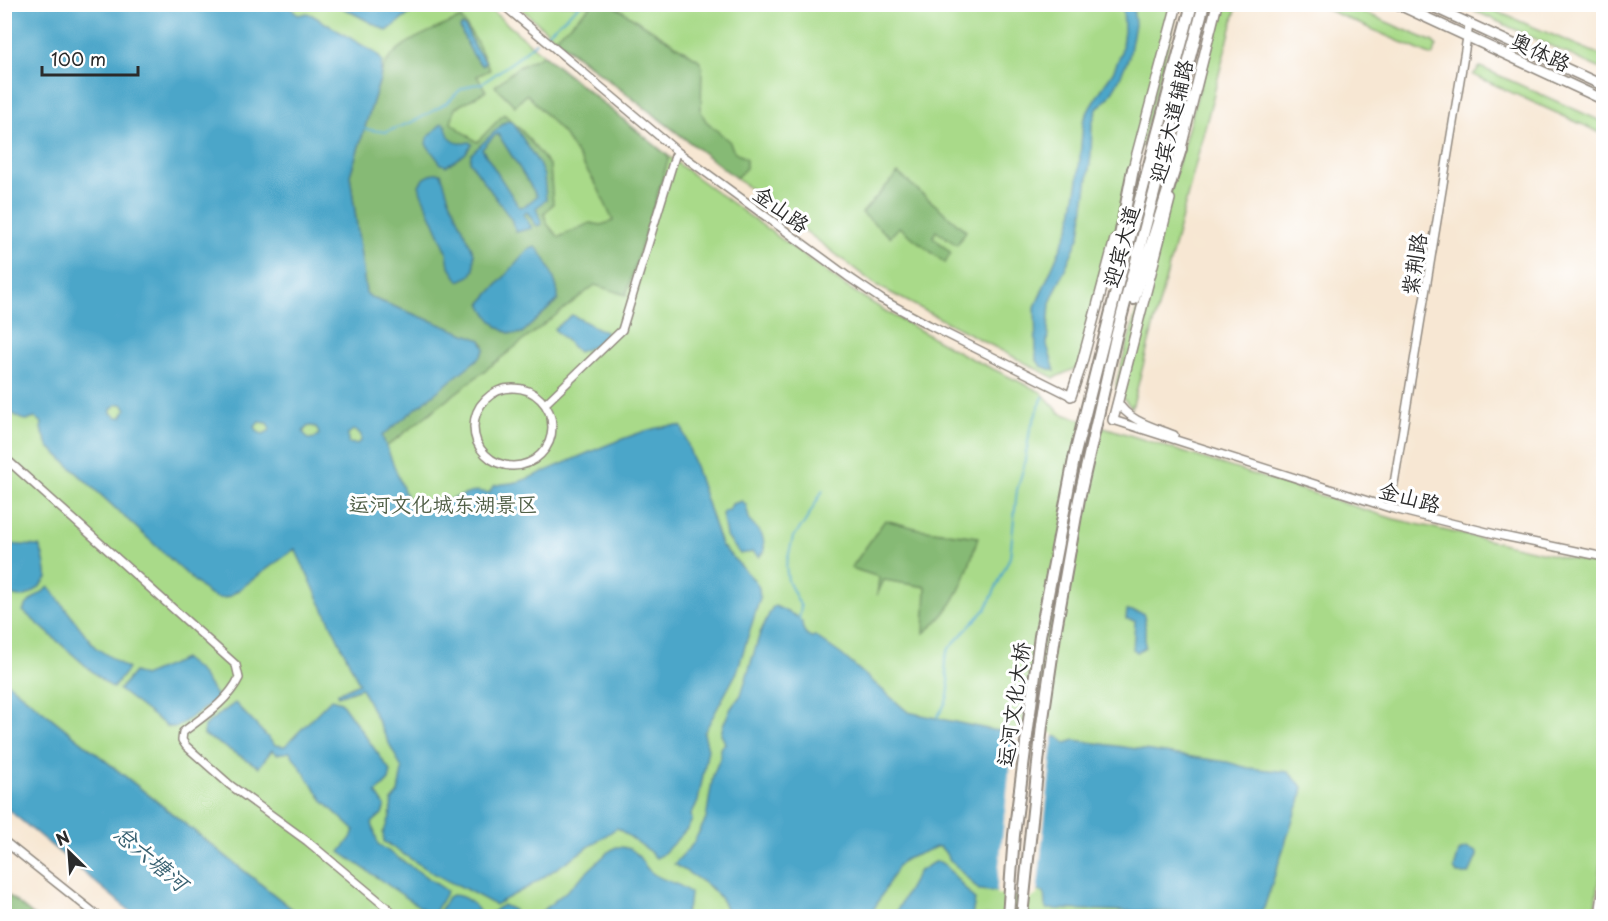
<svg xmlns="http://www.w3.org/2000/svg" width="1608" height="921" viewBox="0 0 1608 921" font-family="'Playpen Sans','LXGW WenKai TC',sans-serif">
  <rect width="100%" height="100%" fill="#fff"/>
  <filter id="ink" filterUnits="userSpaceOnUse"><feTurbulence type="fractalNoise" baseFrequency=".0167" numOctaves="2"/><feDisplacementMap in="SourceGraphic" scale="12" xChannelSelector="R" yChannelSelector="G"/><feConvolveMatrix kernelMatrix="1 2 1 2 8 2 1 2 1" color-interpolation-filters="sRGB"/></filter>
  <filter id="wash" filterUnits="userSpaceOnUse"><feTurbulence type="fractalNoise" baseFrequency=".008" numOctaves="4" result="noise"/><feDisplacementMap in="SourceGraphic" scale="24" xChannelSelector="R" yChannelSelector="G"/><feGaussianBlur stdDeviation="1.35" result="paint"/><feColorMatrix in="noise" values="0 0 0 0 0 0 0 0 0 0 0 0 0 0 0 0 0 1.4 0 .05"/><feComposite in="paint" operator="in"/></filter>
  <g filter="url(#wash)">
    <rect width="100%" height="100%" fill="#f7e7d3"/>
    <!-- green -->
    <path fill="#a9da89" stroke="#6a825a" stroke-width="1.5" d="M4,5H485L534,47L681,166L847,287L887,312L964,355L1041,392L1060,413L1394,519L1603,566L1604,834L1594,916H301L5,681Z
      M517,5H1179L1083,365L1054,378L876,285L566,48Z
      M1223,5H1237L1132,408L1117,392L1116,383Z
      M1317,5H1347L1433,42L1437,46L1432,56Z
      M1462,5H1481L1603,56V70Z
      M1480,67L1603,122V134L1473,75Z
      M1423,266L1427,267L1424,284L1415,279L1413,274L1417,268Z"/>
    <!-- forest -->
    <path fill="#86ba75" stroke="#587250" stroke-width="1.5" d="M593,4L613,5L699,60L702,67L701,112L706,121L729,141L734,151L746,159V168L736,178L555,38Z
      M461,18L477,42L490,70L477,76L486,91L455,108L451,123L477,142L504,114L523,132L550,166L553,204L544,214L548,225L559,237L590,223L601,225L613,221L597,186L565,136L527,94L515,106L495,86L517,68L543,55L669,157L626,295L595,285L386,447L382,438L383,434L479,357L484,344L481,340L372,298L366,293L350,175L380,79C385,44 433,31 461,18Z
      M898,173L966,231L957,245L936,231L933,237L951,253L945,263L899,227L890,237L862,213Z
      M885,520L919,529L978,537C967,575 957,608 924,633L926,587L884,580L877,595L879,577L851,568Z
      M5,894H7L34,916H5Z"/>
    <!-- water -->
    <path fill="#4ba6c9" stroke="#3b687a" stroke-width="1.5" fill-rule="evenodd" d="M5,4L289,5L298,15L307,13L312,15L377,54L382,61L380,79L350,175L366,293L372,298L481,340L485,349L480,357L382,436L405,493L411,511H415L476,491L489,493L493,486C502,483 512,484 521,481C551,471 656,417 682,427L721,545L755,581L759,588L760,598L737,672L704,733L708,749L698,802L691,814L692,820L688,828L662,855L656,858L647,849L617,828L530,886L495,905L458,885C447,884 398,850 384,842L383,833L390,817L392,800L398,793L402,769L361,688L338,696V693L359,683L295,549L230,596C221,600 216,598 208,594L49,447L41,429L42,423L35,418C22,424 14,415 5,406ZM117,404H122L126,409L122,417H117L111,413V409ZM259,422L267,423L270,429L269,431L263,434L258,432L255,427ZM311,426L316,427L319,434L315,438L308,439L303,432L307,427ZM353,430L358,432L361,435V441L356,444L348,443V434Z
      M337,5H421L387,31Z
      M1123,5H1133L1135,24L1129,57L1117,84L1109,97L1097,109L1092,124L1091,156L1080,235L1050,303L1047,345L1055,371L1041,366L1036,359L1035,307L1070,226L1078,180L1083,121L1091,106L1114,70L1121,53L1124,31Z
      M462,25L466,28L475,48L486,62L483,66C472,58 466,41 460,28Z
      M509,121L513,123L539,164L544,176L546,200L536,208L542,224L537,226L527,212L523,214L532,228L516,232L511,219L470,162L471,154L505,122ZM498,134L537,196L525,206L519,207L482,149L494,136Z
      M442,123L446,126C448,140 455,146 469,142L472,144L465,154L446,166L441,164L426,144L427,138Z
      M434,173H441L449,198L474,253V270L470,276L459,281L449,266L447,252L421,193L419,185L423,179Z
      M535,247C545,254 560,288 558,300L522,333C503,338 488,319 481,303L528,250Z
      M572,315L605,332L607,335L601,339L603,344L600,347L596,345L578,352L554,329Z
      M742,501L746,505L750,522C761,531 765,537 764,551L759,557L753,552L740,554L726,536L722,514L724,511L729,510L732,504Z
      M5,544L39,546C45,555 45,568 47,578C36,593 20,605 5,590Z
      M49,587L95,647L128,669L113,688L102,680L23,611C27,600 41,594 49,587Z
      M775,606L796,616L802,622C802,629 804,634 811,637L815,636L842,655L908,712L992,730L1058,737L1066,743L1075,740L1227,762L1248,768L1288,772L1303,787L1300,803L1296,810L1264,908L1260,912L1253,914L1047,909L1045,906L1044,892L1036,891L1023,894L979,890L950,860L944,851L940,847H936L904,860L898,866L870,916H733L727,912C722,889 692,876 674,864L692,845L706,819L713,775L720,758V748L725,743L721,734L723,725L731,708L741,695L760,633L772,608Z
      M1127,610L1143,613L1145,620V647L1137,652L1133,649L1135,621L1126,619Z
      M184,659L199,671L218,698L177,727H168L119,690L134,672L143,676Z
      M5,681L301,916H136L5,807Z
      M331,699L341,702L391,772L389,780L376,793L385,806L382,814L372,823L378,844L447,891L433,916L340,852L351,838L354,830L324,802L290,752L277,754L272,750L259,767L204,735V726L235,703L275,745L285,746Z
      M616,847C641,846 638,862 652,873C664,882 680,882 690,893L689,904L684,916H536L569,889L608,852Z
      M1466,848L1477,852V856L1469,874H1457L1454,869L1459,852Z
      M934,862H940L946,866L975,900L972,916H894L918,872Z
      M452,895C467,895 476,906 483,916H437L448,897Z
      M503,905L514,910L515,913L512,916H489L496,909Z"/>
    <!-- pier -->
    <path fill="#f7e7d3" d="M1014,729L1054,733L1037,895L1029,900L1022,897L996,894Z"/>
    <g fill="none" stroke-linecap="round" stroke-linejoin="round">
      <!-- stream -->
      <path stroke="#4ba6c9" stroke-width="2" d="M545,35L581,4
        M363,129L386,132L417,120L448,102L460,90L472,85L481,84L490,78L518,58L536,42
        M799,619L801,607L788,581L786,566L793,537L805,522L823,490
        M937,717C944,707 950,697 949,685C947,667 940,665 950,647L986,609L1010,557L1017,490L1024,466L1030,429L1043,397
        M723,916L727,912"/>
    </g>
  </g>
  <g filter="url(#ink)">
    <g fill="none" stroke-linecap="round" stroke-linejoin="round">
      <defs>
        <path id="minor" d="M502,4L678,152L847,276L881,299L929,325L1071,396
          M474 427a39 39 0 1 1 78 0a39 39 0 1 1-78 0Z
          M1118,402C1128,421 1154,427 1174,435
          M545,404L622,330L675,156L678,152
          M1113,420L1390,508L1503,536L1604,557
          M4,457L236,665L239,678C227,702 204,716 183,732L182,740L186,746L230,785L307,841L397,916
          M1390,508L1469,25
          M4,841L98,916
          M1599,916L1604,880"/>
        <path id="major" d="M1397,4L1604,100
          M1427,4L1604,86
          M1179,156L1217,4
          M1131,176L1177,4
          M1071,396L1081,366L1115,239
          M1113,420L1170,199"/>
        <path id="highway" d="M1112,277L1133,169
          M1134,299L1181,149
          M1008,916L1014,835L1040,636L1075,454L1127,248L1192,4
          M1022,916L1042,725L1056,629L1079,499L1116,337L1204,4"/>
      </defs>
      <!-- minor casing -->
      <use href="#minor" stroke="#91897f" stroke-width="10"/>
      <!-- major casing -->
      <use href="#major" stroke="#91897f" stroke-width="12"/>
      <!-- highway casing -->
      <use href="#highway" stroke="#91897f" stroke-width="14"/>
      <!-- minor -->
      <use href="#minor" stroke="#fff" stroke-width="7"/>
      <!-- major -->
      <use href="#major" stroke="#fff" stroke-width="9"/>
      <!-- highway -->
      <use href="#highway" stroke="#fff" stroke-width="10"/>
    </g>
  </g>
  <g text-anchor="middle" dominant-baseline="central" stroke-width="6" stroke-linejoin="round" paint-order="stroke">
    <!-- street labels -->
    <g font-size="21" fill="#2b2b2b" stroke="#fff">
      <text transform="translate(1541 51) rotate(25)">奥体路</text>
      <text transform="translate(1170 121) rotate(-77)">迎宾大道辅路</text>
      <text transform="translate(782 208) rotate(36)">金山路</text>
      <text transform="translate(1120 246) rotate(-75)">迎宾大道</text>
      <text transform="translate(1413 264) rotate(-81)">紫荆路</text>
      <text transform="translate(1410 496) rotate(15)">金山路</text>
      <text transform="translate(1012 704) rotate(-82)">运河文化大桥</text>
    </g>
    <!-- park labels -->
    <g font-size="21" fill="#516047" stroke="#fff">
      <text x="443" y="503">运河文化城东湖景区</text>
    </g>
    <!-- water labels -->
    <g font-size="22" font-style="italic" fill="#396272" stroke="#fff">
      <text transform="translate(152 857) rotate(40)">总六塘河</text>
    </g>
  </g>
  <!-- margin -->
  <rect width="1608" height="921" fill="none" stroke="#fff" stroke-width="24"/>
  <!-- north arrow -->
  <g transform="translate(69 852) rotate(335)" stroke="#ffffff" stroke-width="4.5" paint-order="stroke">
  <path d="M0-4.5L10 22L0 15L-10 22Z" fill="#2b2b2b"/>
  <text y="-9" font-size="16" font-weight="bold" text-anchor="middle" fill="#2b2b2b">N</text>
  </g>
  <!-- scale -->
  <path d="M42 66v9h96v-9" fill="none" stroke="#2b2b2b" stroke-width="3"/>
  <text x="51" y="66" font-size="18" fill="#2b2b2b" stroke="#ffffff" stroke-width="4.5" paint-order="stroke">100 m</text>
</svg>
